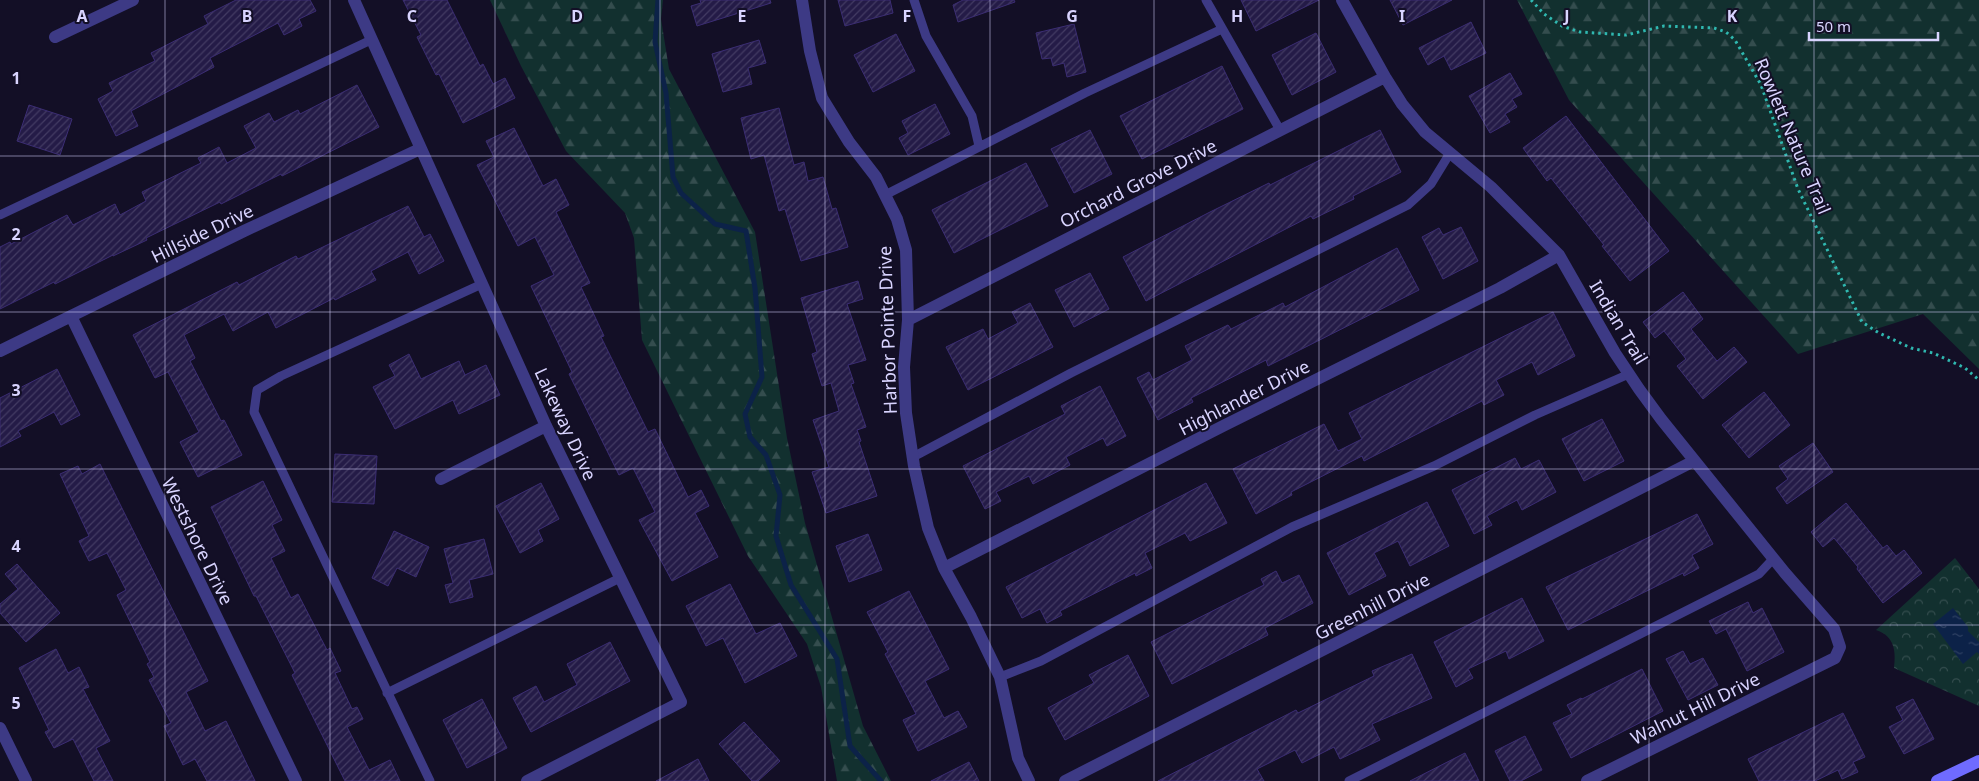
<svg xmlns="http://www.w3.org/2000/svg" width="1979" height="781" viewBox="0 0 1979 781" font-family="'Noto Sans',sans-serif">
  <defs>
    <pattern id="forest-firs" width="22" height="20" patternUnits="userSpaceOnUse" patternTransform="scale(1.25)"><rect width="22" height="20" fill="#12302f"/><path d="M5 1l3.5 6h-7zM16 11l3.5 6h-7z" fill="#344d4e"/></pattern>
    <pattern id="park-crowns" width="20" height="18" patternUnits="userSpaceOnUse" patternTransform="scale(1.25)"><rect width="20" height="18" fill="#12302f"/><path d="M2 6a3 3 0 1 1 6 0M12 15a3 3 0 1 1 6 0" fill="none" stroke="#344d4e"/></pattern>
    <pattern id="water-ripples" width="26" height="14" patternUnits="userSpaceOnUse" patternTransform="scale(1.25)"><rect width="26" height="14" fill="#0c2248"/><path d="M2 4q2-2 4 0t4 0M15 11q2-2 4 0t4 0" fill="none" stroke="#2f4163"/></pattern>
    <pattern id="building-hatch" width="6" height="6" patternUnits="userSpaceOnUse" patternTransform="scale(1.25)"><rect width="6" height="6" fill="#241b47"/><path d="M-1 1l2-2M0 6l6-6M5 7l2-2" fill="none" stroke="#433b63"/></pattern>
  </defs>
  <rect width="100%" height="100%" fill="#130f26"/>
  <!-- forest -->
  <path fill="url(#forest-firs)" d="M490,0H663L661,19L669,69L755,232L787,438L805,523L863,726L891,781H837L821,687L807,644L748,556L642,340L634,238L625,213L566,151L521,66Z
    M1517,0H1979V369L1923,314L1798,354L1569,100Z"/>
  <!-- park -->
  <path fill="url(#park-crowns)" d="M1955,558L1979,589V706L1894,668C1896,652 1895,636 1876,630Z"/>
  <!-- water -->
  <path fill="url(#water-ripples)" d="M1953,608L1968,627V631L1979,642V654L1977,652L1963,664L1933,624Z"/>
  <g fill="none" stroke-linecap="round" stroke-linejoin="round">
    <!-- stream -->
    <path stroke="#0c2248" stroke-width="5" d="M658,0L655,42L666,93L673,177L681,193L715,224L746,231L755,288L762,377L745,414L750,437L766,455L780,495L776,536L791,585L837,659L850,746L881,781"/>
  </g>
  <!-- building -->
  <path fill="url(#building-hatch)" stroke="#3b2d73" d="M236,0H310L316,11L299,19L302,26L284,35L278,23L210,58L214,67L131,111L138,126L116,136L98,99L113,91L109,83L155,61L151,53L208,24L204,16Z
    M403,0H447L480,66L483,64L493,84L505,78L515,98L463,123L439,74L436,75L417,37L421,35Z
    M700,0H770L771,3L697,26L691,6L701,3Z
    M838,0H890L893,13L845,26Z
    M963,0H1014L1015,2L958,22L953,5Z
    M1241,0H1319L1256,31Z
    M1390,0H1452L1403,25Z
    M1471,22L1486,53L1451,70L1444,56L1428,65L1419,48Z
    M1074,24L1086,72L1067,77L1064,63L1053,66L1051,58L1042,59L1036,33Z
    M1316,33L1336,72L1292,95L1272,55Z
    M896,34L915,71L873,92L854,55Z
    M759,40L766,63L748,68L752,84L723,92L712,54Z
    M1222,66L1243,109L1142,159L1120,116Z
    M1510,73L1522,94L1512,99L1517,107L1505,114L1510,122L1490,133L1469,96Z
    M357,85L379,127L282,176L281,174L221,204L220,202L146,238L147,240L113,256V255L55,284L54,282L0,309V247L10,242L11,244L67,215L73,225L115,204L120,215L146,201L142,192L201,163L198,158L219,147L227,163L256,148L244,126L269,113L274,122L298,110L300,114Z
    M935,104L950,134L908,155L899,138L908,133L902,121Z
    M29,105L72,119L60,155L17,141Z
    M779,108L794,165L804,162L808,181L823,177L832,209L836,208L848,247L801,261L785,209L779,211L764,155L751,159L741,118Z
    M1566,116L1669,251L1630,281L1602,246L1604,245L1551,178L1547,181L1523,148Z
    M514,128L543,186L556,179L569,205L556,212L590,283L581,287L604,336L601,337L648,432L655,429L688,497L701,490L709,506L695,513L718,557L672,581L639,520L655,512L633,468L619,475L569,374L572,372L531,286L554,275L535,237L518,246L477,165L494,157L486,141Z
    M1090,130L1112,174L1074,193L1051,149Z
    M1380,130L1401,172L1353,196L1354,199L1313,219L1311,216L1146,301L1123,257L1210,212L1269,183L1270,185Z
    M1026,163L1048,206L954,253L932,210Z
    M408,206L424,237L430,234L444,261L419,274L408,252L371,271L376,280L335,300L334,298L276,328L268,312L233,331L224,314L184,335L195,358L190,361L221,421L224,420L242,455L198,477L180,442L199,432L168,372L155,378L133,335L237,282L239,285L296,256L298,259Z
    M1461,227L1478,261L1443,279L1422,237L1439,228L1443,235Z
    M1397,248L1419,290L1268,366L1266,360L1191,398L1193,402L1158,420L1137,378L1149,372L1153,380L1192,360L1185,346L1228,325L1231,329L1283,303L1285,307Z
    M1090,273L1109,309L1074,327L1055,290Z
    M858,281L863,299L847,304L866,360L848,365L854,383L851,384L866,427L857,430L861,441L859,442L877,496L826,513L812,472L829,467L813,420L839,411L831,383L822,386L812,354L817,352L801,298Z
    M1683,292L1703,319L1691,329L1717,361L1734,347L1747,362L1703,399L1677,366L1686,359L1664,331L1655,338L1643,322Z
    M1030,303L1053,347L968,390L946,347L983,329L988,339L1018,323L1012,312Z
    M1553,312L1575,356L1538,375L1532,362L1496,380L1504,395L1484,405L1482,401L1364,461L1362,456L1291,492L1292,495L1256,514L1233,469L1324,424L1338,451L1362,439L1349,413Z
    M409,354L421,379L459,361L465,375L486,365L500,395L459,414L453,400L395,429L373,387L395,376L389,365Z
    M57,369L80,415L61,425L54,412L18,431L21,436L0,447V398Z
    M1100,386L1126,436L1107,446L1103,438L1066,457L1070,465L1033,484L1029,476L996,492L1001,501L985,509L963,466L1065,414L1061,406Z
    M1764,392L1790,425L1749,458L1722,425Z
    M1602,419L1624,461L1584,481L1562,439Z
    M1813,443L1833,472L1787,504L1776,488L1788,479L1779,466Z
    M335,454L377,456L374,504L332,502Z
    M1515,458L1521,469L1539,460L1556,492L1522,510L1517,500L1487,516L1492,525L1474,534L1452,490Z
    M100,464L208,681L186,692L205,731L226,721L255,781H207L195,759L183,765L164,726L171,723L149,680L154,677L147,664L150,662L117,595L126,590L107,553L89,561L79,541L89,536L60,474L78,466L82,474Z
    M263,481L282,520L272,525L285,551L271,558L291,598L298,594L327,650L330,648L341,671L335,673L352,709L357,707L363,719L347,727L369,770L390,760L400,781H345L292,675L295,673L256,596H254L211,507Z
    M541,483L559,519L538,530L543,541L520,553L496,506Z
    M1206,483L1227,523L1190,541L1185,533L1145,553L1152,568L1136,576L1135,573L1060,611L1062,615L1047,623L1040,609L1022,618L1006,587Z
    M1427,502L1449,546L1410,566L1398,541L1374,553L1386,576L1349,595L1327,553Z
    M1846,503L1883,548L1887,545L1896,556L1904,550L1922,573L1883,603L1857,569L1858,567L1834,538L1823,547L1811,532Z
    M1697,514L1713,544L1692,555L1699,568L1684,576L1683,573L1568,630L1546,587Z
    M394,531L429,547L416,577L397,568L388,586L372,578Z
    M868,534L882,570L849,582L836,546Z
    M484,539L493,574L469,580L473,597L450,603L445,585L453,583L444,549Z
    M17,564L60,613L26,642L0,613V604L18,589L5,574Z
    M1276,571L1282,583L1299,575L1313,603L1265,628L1268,635L1172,684L1151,642L1264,585L1261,579Z
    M730,584L756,634L780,623L797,656L745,683L723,638L706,646L686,606Z
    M909,591L949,669L925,681L944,718L958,711L967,727L918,751L903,720L916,714L885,654L888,652L867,612Z
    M1522,598L1544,641L1509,659L1506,651L1468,669L1473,678L1456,687L1434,642Z
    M1748,602L1753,613L1762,608L1784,652L1747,671L1726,629L1716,634L1709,621Z
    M610,642L630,681L531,732L513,698L536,686L544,702L577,685L567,664Z
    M56,649L68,673L79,667L89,687L83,689L110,741L96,748L113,781H94L73,739L54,748L45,732L49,730L19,668Z
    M1683,651L1690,664L1703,658L1718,685L1688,700L1666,659Z
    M1412,654L1432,698L1372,724L1380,740L1340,759L1334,747L1302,763L1295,750L1257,769L1264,781H1158L1296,710L1298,713L1374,676L1372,671Z
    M1128,655L1149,696L1065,740L1048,708L1094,683L1089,675Z
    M1642,669L1663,711L1571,758L1553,723L1572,714L1567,705L1581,698L1582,699Z
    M482,699L507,748L467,768L443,720Z
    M1913,699L1934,739L1904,754L1889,727L1903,720L1896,707Z
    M1843,713L1865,757L1853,762L1858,772L1842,779L1838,770L1815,781H1759L1748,759Z
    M744,722L780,761L758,781H752L719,744Z
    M1525,736L1542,770L1521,781H1510L1495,751Z
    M1465,753L1479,781H1410Z
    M698,759L709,781H656Z
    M969,762L979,781H931Z"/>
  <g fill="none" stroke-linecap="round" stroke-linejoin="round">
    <!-- path -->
    <path stroke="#2fb8b0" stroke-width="3" stroke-dasharray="2.5 4" stroke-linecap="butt" d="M1531,0L1544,14L1562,26L1580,32L1626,35L1664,26L1714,28L1726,32L1735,40L1761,85L1798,189L1862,322L1879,333L1911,348L1933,353L1965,368L1979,380"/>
    <!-- lane -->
    <path stroke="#3d3a85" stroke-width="9" d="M914,0L926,36L972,116L979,146
      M1206,0L1280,130
      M885,195L1085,93L1222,29
      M0,215L371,40
      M913,457L1071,373L1408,205L1431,184L1450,153
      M1000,677L1041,661L1292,527L1434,466L1535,415L1629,374
      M387,693L620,578
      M430,781L254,412L257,390L281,376L482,284
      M1349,781L1759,574L1773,559"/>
    <!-- street -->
    <path stroke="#3d3a85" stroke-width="12" d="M354,0L546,426L681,702L527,781
      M802,0L810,51L822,98L849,142L876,177L897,219L906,250L908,320L904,367L906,413L914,466L928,528L944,568L971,617L1000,677L1018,758L1029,781
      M1342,0L1385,77L1402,104L1425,132L1491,187L1559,255L1615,353L1639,389L1661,419L1785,573L1834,629L1840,647L1835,658L1587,781
      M55,37L133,0
      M71,316L296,781
      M908,320L1385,77
      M0,351L244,231L420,149
      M441,479L546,426
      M944,568L1225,425L1500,288L1559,255
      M0,728L26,781
      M1065,781L1694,461"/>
    <!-- secondary -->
    <path stroke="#6f6bff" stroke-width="12" d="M1937,781L1979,761"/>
  </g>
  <!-- grid -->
  <path fill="none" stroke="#d9d4ff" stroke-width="1" stroke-opacity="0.55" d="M165,0V781M330,0V781M495,0V781M660,0V781M825,0V781M990,0V781M1154,0V781M1319,0V781M1484,0V781M1649,0V781M1814,0V781M0,156H1979M0,312H1979M0,469H1979M0,625H1979"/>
  <g text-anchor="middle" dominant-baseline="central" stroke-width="4" stroke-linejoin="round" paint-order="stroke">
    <!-- street labels -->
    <g font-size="18" fill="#d9d4ff" stroke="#130f26">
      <text transform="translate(1793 136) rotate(67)">Rowlett Nature Trail</text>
      <text transform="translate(1138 183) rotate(-27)">Orchard Grove Drive</text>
      <text transform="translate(202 233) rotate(-26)">Hillside Drive</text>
      <text transform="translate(1619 322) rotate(59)">Indian Trail</text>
      <text transform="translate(887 330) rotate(-92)">Harbor Pointe Drive</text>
      <text transform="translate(1244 397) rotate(-27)">Highlander Drive</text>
      <text transform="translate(566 424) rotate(65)">Lakeway Drive</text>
      <text transform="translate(198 541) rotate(64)">Westshore Drive</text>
      <text transform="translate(1372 606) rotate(-27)">Greenhill Drive</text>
      <text transform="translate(1695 708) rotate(-26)">Walnut Hill Drive</text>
    </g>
  </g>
  <g font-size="16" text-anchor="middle" font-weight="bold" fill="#d9d4ff" stroke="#130f26" stroke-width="4" stroke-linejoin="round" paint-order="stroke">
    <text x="82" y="22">A</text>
    <text x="247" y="22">B</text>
    <text x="412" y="22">C</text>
    <text x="577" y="22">D</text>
    <text x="742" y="22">E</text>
    <text x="907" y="22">F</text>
    <text x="1072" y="22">G</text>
    <text x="1237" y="22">H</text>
    <text x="1402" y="22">I</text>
    <text x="1567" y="22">J</text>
    <text x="1732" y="22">K</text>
    <text x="16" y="84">1</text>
    <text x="16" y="240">2</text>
    <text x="16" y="396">3</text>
    <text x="16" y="552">4</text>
    <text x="16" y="709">5</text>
  </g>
  <!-- scale -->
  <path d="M1809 32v8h129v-8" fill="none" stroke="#d9d4ff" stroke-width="2.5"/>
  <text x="1816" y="32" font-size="15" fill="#d9d4ff" stroke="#130f26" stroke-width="4" paint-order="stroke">50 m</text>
</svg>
